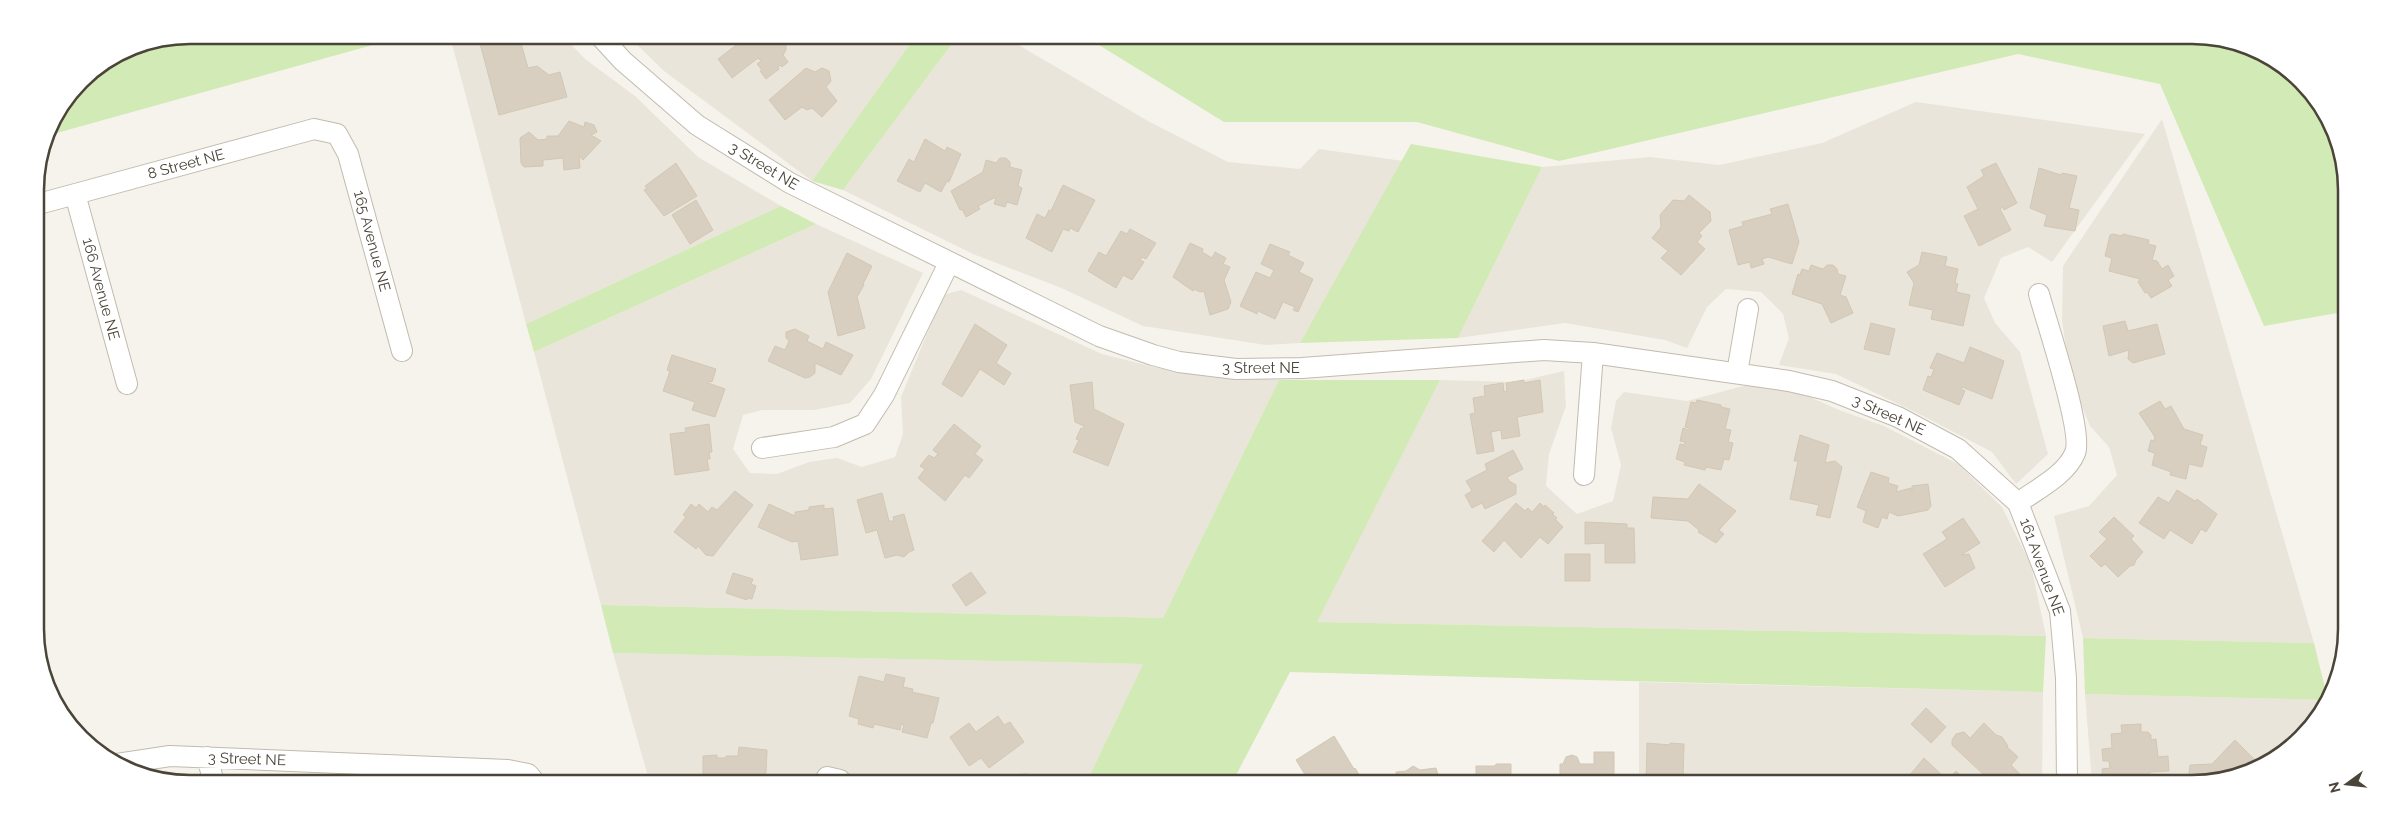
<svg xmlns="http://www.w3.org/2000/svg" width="2382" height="819" viewBox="0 0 2382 819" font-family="Raleway,sans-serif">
  <rect width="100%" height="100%" fill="#f6f3ec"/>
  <!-- residential -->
  <path fill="#eae5da" d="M190,35H195L115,57L131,47Z
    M450,36H563L585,59L635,96L698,157L781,206L526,324Z
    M628,36L915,37L812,181L664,71Z
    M957,37H1005L1148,121L1228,162L1300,169L1319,149L1403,161L1300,343L1266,345L1143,326L1059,287L973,254L843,190Z
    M1916,102L2145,134L2052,262L2028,247L2001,258L1984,298L1995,323L2020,352L2048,454L2016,484L1992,452L1923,416L1836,374L1779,365L1789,338L1783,314L1761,292L1726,289L1707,307L1687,348L1665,340L1565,323L1458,338L1542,167L1650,157L1719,165L1822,143Z
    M2162,119L2314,643L2083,638L2054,516L2089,506L2117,475L2109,447L2090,426L2070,376L2062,320L2063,266Z
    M816,224L923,273L871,379L850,403L814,410H762L743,415L733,449L750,473L777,474L809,462L837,458L862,467L895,457L903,434L901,397L943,295L961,290L1102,354L1158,368L1219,376L1279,380L1163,618L601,605L534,352Z
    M1564,371L1566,406L1549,454L1546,486L1577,514L1613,501L1621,465L1611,428L1616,401L1624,392L1687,401L1769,379L1839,410L1884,426L1958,464L2002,507L2031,565L2046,636L1316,622L1440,380L1516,382Z
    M613,653L1143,664L1087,781L649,780Z
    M1639,682L2043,692L2042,783L1639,782Z
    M2085,694L2328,700L2321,715L2287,752L2251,772L2202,784L2092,783Z"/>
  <!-- green -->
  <path fill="#d2eab5" d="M195,35L405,36L46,136L47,130L81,80L115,57Z
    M915,37H957L843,190L812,181Z
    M1086,37L2232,40L2278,61L2308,88L2344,160L2343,312L2264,326L2160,84L2018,54L1559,161L1417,122H1224Z
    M1411,144L1542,167L1458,338L1300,343Z
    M781,206L816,224L534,352L526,324Z
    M1279,380H1440L1317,622L2046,636L2043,692L1290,672L1233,781H1087L1143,664L613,653L601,605L1163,618Z
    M2083,638L2314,643L2328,700L2085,694Z"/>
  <!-- building -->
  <path fill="#d8cfc1" stroke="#d3c7b4" d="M478,36H519L528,68L537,66L549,75L560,72L567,97L499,115Z
    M748,36L775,37L771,39L774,43L780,41L786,45V50L783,55L788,62L782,67L780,65L778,67L779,69L766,79L760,71L762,70L757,64L761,61L758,58L732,78L718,59Z
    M806,68L815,72L822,68L829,71L831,81L826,87L837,101L822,117L812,108L807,110L802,107L785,120L769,100Z
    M569,121L584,127L585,122L594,125L597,132L591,135L601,141L583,160L579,156L580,168L564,170L563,158L543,160V166L524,167L521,163L520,138L529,132L538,140L547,139V136H558Z
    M925,139L945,151L947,147L961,154L949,182L947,181L941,192L925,183L920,192L897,181L909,159L914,162Z
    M1000,158H1006L1010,162V167L1022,170L1018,186L1022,188L1017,205L1007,202L1005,207L994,204L996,198H994L978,206L980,209L966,217L962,209L960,210L951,191L983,172L986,160L996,163Z
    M676,163L697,196L664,216L644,190L647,189L645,186Z
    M1996,163L2017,203L2004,210L2003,207L2000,209L2011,230L1979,246L1964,216L1978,209L1967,187L1984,176L1981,170Z
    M2039,168L2061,175L2062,173L2077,176L2069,208L2079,210L2075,231L2044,226L2047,215L2030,208Z
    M1063,185L1095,200L1078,232L1070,228L1069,231L1063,229L1052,252L1026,238L1037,214L1045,218L1049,210L1051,211Z
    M1689,195L1710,212L1711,221L1699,233L1702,236L1697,242L1705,249L1681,275L1661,258L1668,251L1652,238L1661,227L1660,215L1673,200L1684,201Z
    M696,200L713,230L690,244L672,215Z
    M1788,204L1799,242L1792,264L1768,257L1762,259L1764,264L1751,268L1750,262L1738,265L1729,230L1743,226L1742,222L1772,214L1770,209Z
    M1130,229L1156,243L1146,259L1142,257L1140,260L1144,262L1132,280L1123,275L1116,288L1088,271L1099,252L1106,256L1121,231L1127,234Z
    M2113,234L2122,236L2123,234L2149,240L2148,244L2156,246L2152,260L2157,261L2162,269L2168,265L2174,276L2168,280L2172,286L2151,298L2147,292L2145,293L2138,282L2140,279L2109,271L2112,258L2105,256L2110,235Z
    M1190,243L1203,249L1202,252L1212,258L1215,252L1226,258L1223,264L1230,267L1224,280L1231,302L1228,309L1210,315L1204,291L1200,292L1194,289L1193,291L1173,277Z
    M1270,244L1290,252L1288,255L1304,263L1299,272L1313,279L1298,312L1293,310L1295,307L1283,302L1275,319L1258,311L1257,314L1240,306L1256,272L1270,278L1274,270L1261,264Z
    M1922,252L1947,257L1945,266L1958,269L1955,283L1958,284L1956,292L1970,295L1963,326L1931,319L1933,310L1909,305L1914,283L1907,272L1919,265Z
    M847,253L872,266L863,284L864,285L857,297L865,328L838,336L828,292Z
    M1811,265L1823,269L1827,265H1833L1837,269L1838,274L1846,276L1840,295L1846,297L1853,313L1831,323L1822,304L1792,294L1798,274L1800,275L1802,269L1809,271Z
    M2125,321L2128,331L2157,324L2165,354L2133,363L2128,359L2129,350L2109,356L2103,326Z
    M1871,323L1895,329L1889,355L1864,349Z
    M975,324L1007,345L996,363L1011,373L1004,385L980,369L962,397L942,384Z
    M795,329L809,336L807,341L823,349L826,342L853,355L841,375L815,363V373L810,377L805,378L768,361L775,346L785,350L789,341L786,338V332Z
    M1970,347L2004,361L1992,399L1962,387L1961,389L1965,391L1959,405L1923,390L1928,376L1931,377L1934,369L1930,368L1937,353L1964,363Z
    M672,355L716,369L712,382L709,381L708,383L725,389L715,417L692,410L695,402L663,391L670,371L667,370Z
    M1524,380V383L1540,380L1543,412L1517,417L1520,436L1502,439L1501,430L1491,432L1494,451L1477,454L1470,414L1475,413L1473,398L1485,396L1484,386L1503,383L1504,392L1507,391L1506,383Z
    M1092,382L1094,409L1124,424L1108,466L1073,452L1079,440L1076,439L1081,428L1083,429L1084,426L1075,422L1070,385Z
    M1697,400L1721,405V407L1730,409L1725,429L1731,430L1728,442L1733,443L1729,460L1724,459L1721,470L1706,467L1705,470L1684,465L1685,462L1676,459L1680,444L1684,445L1685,442L1680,441L1683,428L1689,430L1690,428L1685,427L1691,402L1696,403Z
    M2160,401L2165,409L2171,406L2184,429L2203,435L2200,445L2207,447L2202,467L2189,464L2186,479L2170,475L2171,472L2152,465L2155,453L2148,451L2151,440L2154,441L2155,437L2139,413Z
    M709,424L712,452H709L710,459H707L709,470L675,475L670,434L686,432L685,428Z
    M954,424L981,446L975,454L983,460L969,478L965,475L945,501L918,478L925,469L920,466L929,455L934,458L938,454L933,450Z
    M1800,435L1829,445L1825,463L1835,461L1842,467L1830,518L1816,515L1819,505L1790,499L1798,461H1794Z
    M1513,450L1523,469L1507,477L1509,481L1516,485V494L1485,509L1482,503L1472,508L1465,495L1472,491L1466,481L1487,470L1485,464Z
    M1871,472L1889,478L1888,483L1898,486L1896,492L1911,488L1912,491V486L1928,484L1931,506L1928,510L1898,516L1889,512L1887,519L1882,517L1878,528L1863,522L1866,511L1857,507Z
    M1699,484L1736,511L1719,530L1724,534L1716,543L1698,532L1699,530L1688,521L1651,518L1653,497L1688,499Z
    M2177,490L2195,501L2197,499L2217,514L2206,532L2201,529L2192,544L2170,530L2164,539L2139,523L2158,497L2169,503Z
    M735,491L753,505L713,556L706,555L698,546L696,549L674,532L686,517L683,515L691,504L696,508L699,504L708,512L712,507L717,510Z
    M882,493L889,521H894L893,517L904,514L914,550L909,552L904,557L897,555L885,558L877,530L866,533L857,500Z
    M1516,503L1525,511L1528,508L1532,512L1540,503L1544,507L1545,505L1554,513L1552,514L1557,518L1555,519L1563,527L1548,544L1540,537L1521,558L1504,540L1494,552L1482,541Z
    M769,504L795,516V512L809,510V507L824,505V509L833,508L838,555L801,560L798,541L792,542L758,527Z
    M2114,517L2134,536L2131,539L2143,552L2136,560L2134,565L2130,566L2118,577L2105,564L2101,567L2090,556L2107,539L2099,532Z
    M1963,518L1980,543L1961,555L1969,554L1975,568L1945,587L1923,554L1947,539L1942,532Z
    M1585,522L1627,524V528H1634L1635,563H1605V543L1585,544Z
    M1565,554H1590V581H1565Z
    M971,572L986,593L966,606L952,585Z
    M733,573L753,579L751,584L756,586L752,599L747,598V600L726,593Z
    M886,674L905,678L903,687L913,689L912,692L939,698L933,723H931L927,738L902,732L904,725L901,724L900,730L874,724L873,728L858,724L859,719L849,716L859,676L884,682Z
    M1926,708L1946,727L1931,743L1911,724Z
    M998,716L1004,725L1010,722L1024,742L989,768L981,758L969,766L950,737L969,723L976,732Z
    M1984,723L1996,735L2002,737L2008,746L2007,747L2018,757L2011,765L2020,774L2012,783H1977L1984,775L1952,745V740L1956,734L1964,732L1970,738Z
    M2141,724V732H2148L2151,735V740L2156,739L2158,757L2168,756L2169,771L2151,772L2147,775L2153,784L2103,783L2102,769L2110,768L2109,761H2103L2102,749L2112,748L2111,734L2122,733L2121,725Z
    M1334,736L1354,769L1355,768L1362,780L1370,782L1309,781L1296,760Z
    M2235,740L2261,766L2251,772L2202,784L2188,782L2190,765L2212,764Z
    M1647,743L1670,745V743L1684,744L1683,782H1646Z
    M739,747L767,750L766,773H764V780H707L703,778V756L717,755V758H726V756H738Z
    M1594,752H1614V782H1554V778H1560V764H1563L1566,757L1572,755L1577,757L1580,764H1594Z
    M1924,758L1947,780L1956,771L1969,783H1903Z
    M1496,764H1511V782H1476V766H1495Z
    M1413,766L1420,770L1436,768L1440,782H1397L1396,772L1406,771Z
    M1028,774L1029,781H992L991,776Z"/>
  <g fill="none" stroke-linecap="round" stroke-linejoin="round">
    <defs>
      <path id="minor" d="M600,36L623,61L697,125L790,183L1099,336L1153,355L1179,362L1236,369L1302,368L1544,350L1593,353L1789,381L1832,391L1898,417L1958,449L2018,503L2060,611L2066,678L2067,783
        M75,194L127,384
        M35,205L314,129L337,134L348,154L402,351
        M1737,373L1748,309
        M762,448L834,437L865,424L884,395L949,263
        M1584,475L1593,353
        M2018,503C2037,489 2066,475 2075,453C2084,432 2046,321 2039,294
        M207,757L213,779
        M117,764L170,756L508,770L528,774L533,780
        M827,777L840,780"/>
    </defs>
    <!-- minor casing -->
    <use href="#minor" stroke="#c2bbae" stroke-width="22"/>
    <!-- minor -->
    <use href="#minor" stroke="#fff" stroke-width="20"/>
  </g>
  <g text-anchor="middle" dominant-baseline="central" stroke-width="4" stroke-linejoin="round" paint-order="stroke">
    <!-- street labels -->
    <g font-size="15" fill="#4b4439" stroke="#fff">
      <text transform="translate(186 164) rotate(-15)">8 Street NE</text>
      <text transform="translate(764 166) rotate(31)">3 Street NE</text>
      <text transform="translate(372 241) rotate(75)">165 Avenue NE</text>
      <text transform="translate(101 289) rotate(75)">166 Avenue NE</text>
      <text x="1261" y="368">3 Street NE</text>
      <text transform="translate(1889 415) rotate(24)">3 Street NE</text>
      <text transform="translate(2042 567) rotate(70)">161 Avenue NE</text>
      <text transform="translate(247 759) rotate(2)">3 Street NE</text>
    </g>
  </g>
  <!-- crop -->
  <path d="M0 0H2382V819H0ZM190 44H2192A146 146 0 0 1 2338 190V629A146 146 0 0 1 2192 775H190A146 146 0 0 1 44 629V190A146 146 0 0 1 190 44Z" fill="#fff" fill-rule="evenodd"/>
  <path fill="none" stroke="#4b4439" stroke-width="2.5" d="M190 44H2192A146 146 0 0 1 2338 190V629A146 146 0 0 1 2192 775H190A146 146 0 0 1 44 629V190A146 146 0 0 1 190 44Z"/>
  <!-- north arrow -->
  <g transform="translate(2347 784) rotate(255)" stroke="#ffffff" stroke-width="4" paint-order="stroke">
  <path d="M0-4L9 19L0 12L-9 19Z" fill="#4b4439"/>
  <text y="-8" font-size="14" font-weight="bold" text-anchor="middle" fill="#4b4439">N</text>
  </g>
</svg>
